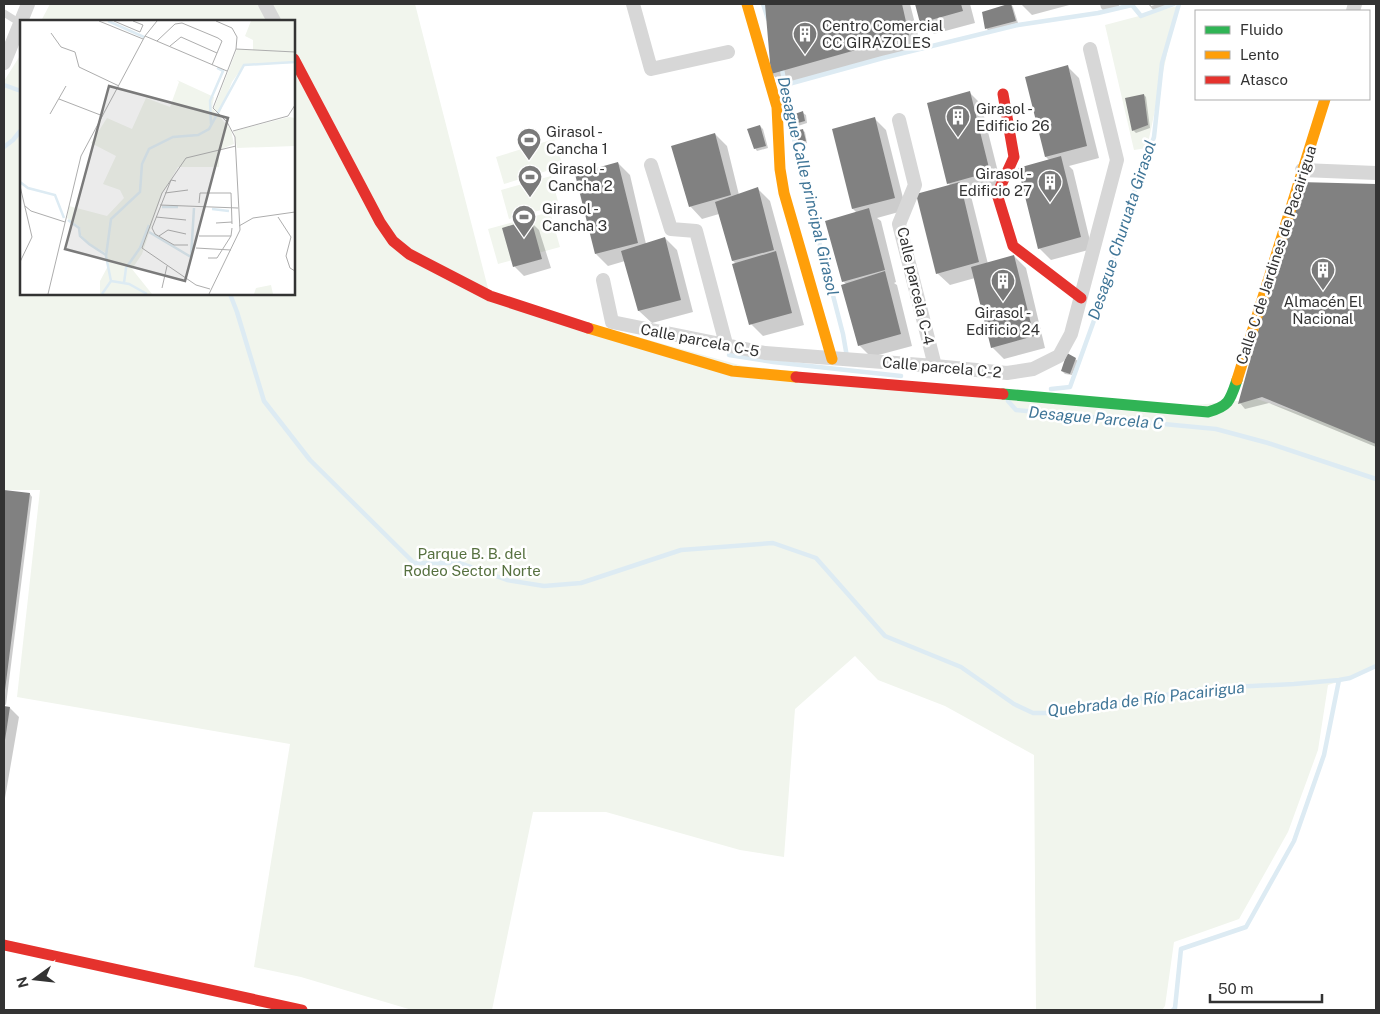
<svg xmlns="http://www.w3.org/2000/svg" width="1380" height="1014" viewBox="0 0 1380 1014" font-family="'Public Sans',sans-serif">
  <rect width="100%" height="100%" fill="#fff"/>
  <!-- green -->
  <path fill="#f1f5ed" d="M50,4H265L266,6L274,4H415L490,296L743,366L1165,408L1257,399L1376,438V664L1353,677L1328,685L1318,750L1288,832L1239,919L1174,942L1165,1006L1162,1010H1036L1034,755L945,706L878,680L855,656L795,709L784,857L740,850L606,812H533L492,1010H412L301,977L254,967L290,744L17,697L40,490H4V81L21,54V294H294V21H41Z
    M1177,6L1147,148L1134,150L1105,25Z
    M554,139L563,166L504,184L496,157Z
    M551,176L559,205L509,219L501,190Z
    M550,212L560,247L498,264L488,229Z"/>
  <!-- shadow -->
  <path fill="#0003" d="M766,4H910L921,47L784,86L772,74Z
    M916,4H970L975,23L934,34L922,22Z
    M1011,4L1013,7L1018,23L989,31L987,29L984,13Z
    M1021,4H1073L1032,15Z
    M1100,4H1119V7L1104,11L1101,8Z
    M1148,4H1151V6L1158,4H1178L1154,11Z
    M1067,66L1079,78L1099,158L1069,166L1073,170L1092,249L1051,260L1039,248L1050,161L1046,157L1026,78Z
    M969,92L981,104L1001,184L968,193L971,196L988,264L1014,256L1026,268L1045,348L1004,359L992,347L975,278L950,285L937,273L951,186L948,183Z
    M1144,95L1146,97L1150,128L1136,133L1133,130Z
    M803,113L806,115L807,123L798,126L795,123Z
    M874,118L886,130L906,210L877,218L881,221L896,282L894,283L897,285L912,346L871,357L859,345L846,284L843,281L857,213L853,209Z
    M760,126L763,129L768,148L757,151L755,148Z
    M802,130L805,132L807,143L803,145L800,142Z
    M715,134L727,146L739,195L758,189L770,201L804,325L763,336L751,324L736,264L733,261L719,214L702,219L690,206Z
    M618,163L630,175L646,244L665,238L677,250L693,312L652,323L639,311L625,261L608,266L596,254Z
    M1300,184L1376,185V447L1269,403L1245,409L1240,403Z
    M530,221L539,230L551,268L524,276L515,267L503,229Z
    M1075,359L1078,361L1072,375L1065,374L1062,371Z
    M4,491L30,494L32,497L6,705L4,704Z
    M4,707L10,708L19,717L4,804Z"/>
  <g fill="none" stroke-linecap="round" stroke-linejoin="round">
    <!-- stream -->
    <path stroke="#ddebf3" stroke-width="4.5" d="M763,4L768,19
      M781,65L790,109L792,128L800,168L843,334L847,357
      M4,85L21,91
      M785,85L883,58L1018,25L1098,13L1132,5L1141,16L1174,4
      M4,147L13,140L21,130
      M230,294L237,312L264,401L310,460L414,563H460L507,580L544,586L581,583L681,550L773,543L816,558L885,636L961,667L1014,704L1033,713H1046L1212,688L1294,684L1339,680L1350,678L1376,666
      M729,355L773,362L901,376
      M1051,389L1070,387L1101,301L1131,201L1154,137L1162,63L1179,4
      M1008,401L1016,410L1216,429L1268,443L1376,479
      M1173,1010L1175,1008L1181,949L1246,927L1294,841L1324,755L1339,680"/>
  </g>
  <!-- building -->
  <path fill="#818181" d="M765,4H902L909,35L771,74Z
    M915,4H961L963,11L920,23Z
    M1008,4H1011L1016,21L985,29L982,12Z
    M1068,65L1087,146L1045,157L1025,77Z
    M970,91L990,172L947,184L927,103Z
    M1144,94L1148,125L1132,131L1125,98Z
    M803,111L805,121L794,124L792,115Z
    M875,117L895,198L852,209L832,129Z
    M760,125L766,146L754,149L747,129Z
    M803,129L806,141L799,143L795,131Z
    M715,133L731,195L689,207L671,146Z
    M1061,156L1081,237L1038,249L1018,168Z
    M618,162L638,243L595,254L575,174Z
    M960,182L979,262L936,274L916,194Z
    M1299,182L1376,184V444L1262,397L1238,404Z
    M758,187L774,250L732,261L715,202Z
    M869,208L885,270L842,282L825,221Z
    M531,219L542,259L513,267L502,228Z
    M665,237L681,300L638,311L621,251Z
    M776,251L792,313L749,325L732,264Z
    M1014,255L1034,336L991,348L971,267Z
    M885,271L901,334L858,346L841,285Z
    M1067,353L1076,358L1070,374L1061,371Z
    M4,490L30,493L5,690H4Z
    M4,706L10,707L5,740H4Z"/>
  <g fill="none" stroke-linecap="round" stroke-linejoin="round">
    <!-- lane -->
    <path stroke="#d7d7d7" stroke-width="7" d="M4,13L20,23"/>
    <!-- street -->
    <path stroke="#d7d7d7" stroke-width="14" d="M265,4L274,21
      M633,4L651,69L728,52
      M1353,11L1355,4
      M4,63L28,4
      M899,120L915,185L899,224L935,366
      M651,165L671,229L696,231L726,344
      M1302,170L1376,173
      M603,280L612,322L765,353L935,366L1007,373L1033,369L1059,356L1071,334L1117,160L1090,49"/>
    <!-- fast -->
    <path stroke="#30b455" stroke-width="11" d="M1003,394L1208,412C1229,406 1230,401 1237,380"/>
    <!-- slow -->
    <path stroke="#ff9f0a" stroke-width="11" d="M747,4L777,107L780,169L784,193L832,359
      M588,328L732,371L796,377
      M1237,380L1325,99"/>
    <!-- jam -->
    <path stroke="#e5322d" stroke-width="11" d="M294,59L380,222L393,241L409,254L490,296L588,328
      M1003,94L1014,157L997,194L1013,246L1081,298
      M796,377L1003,394
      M4,945L302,1010"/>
  </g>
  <!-- icons -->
  <defs>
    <symbol id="building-pin" viewBox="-11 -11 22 30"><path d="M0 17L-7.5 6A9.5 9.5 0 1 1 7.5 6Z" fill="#7a7a7a" stroke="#fff"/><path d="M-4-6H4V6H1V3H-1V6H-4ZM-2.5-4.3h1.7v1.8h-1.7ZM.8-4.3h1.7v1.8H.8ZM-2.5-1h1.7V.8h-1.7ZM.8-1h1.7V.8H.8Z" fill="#fff"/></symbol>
    <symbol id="stadium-pin" viewBox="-11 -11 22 30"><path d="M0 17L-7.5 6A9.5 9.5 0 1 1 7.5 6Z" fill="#7a7a7a" stroke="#fff"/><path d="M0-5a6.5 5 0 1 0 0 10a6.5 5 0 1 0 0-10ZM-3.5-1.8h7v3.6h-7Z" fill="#fff"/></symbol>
  </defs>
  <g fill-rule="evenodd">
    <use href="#building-pin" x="791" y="20" width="28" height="38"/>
    <use href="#building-pin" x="944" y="103" width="28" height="38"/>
    <use href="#stadium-pin" x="515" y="126" width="28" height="38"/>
    <use href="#stadium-pin" x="516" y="163" width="28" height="38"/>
    <use href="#building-pin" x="1036" y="168" width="28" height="38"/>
    <use href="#stadium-pin" x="510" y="203" width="28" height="38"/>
    <use href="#building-pin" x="1309" y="256" width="28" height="38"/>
    <use href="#building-pin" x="989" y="267" width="28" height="38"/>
  </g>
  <g text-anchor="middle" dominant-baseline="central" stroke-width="5" stroke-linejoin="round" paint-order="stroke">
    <!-- poi labels -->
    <g font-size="15" fill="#333" stroke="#fff" text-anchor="start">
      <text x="822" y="25">Centro Comercial<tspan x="822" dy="17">CC GIRAZOLES</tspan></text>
      <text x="976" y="108">Girasol -<tspan x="976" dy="17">Edificio 26</tspan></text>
      <text x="546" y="131">Girasol -<tspan x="546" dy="17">Cancha 1</tspan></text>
      <text x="548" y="168">Girasol -<tspan x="548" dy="17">Cancha 2</tspan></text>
      <text x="1032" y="173" text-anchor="end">Girasol -<tspan x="1032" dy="17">Edificio 27</tspan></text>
      <text x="542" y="208">Girasol -<tspan x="542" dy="17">Cancha 3</tspan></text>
      <text x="1323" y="301" text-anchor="middle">Almacén El<tspan x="1323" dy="17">Nacional</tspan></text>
      <text x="1003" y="312" text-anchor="middle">Girasol -<tspan x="1003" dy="17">Edificio 24</tspan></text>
    </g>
    <!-- street labels -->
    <g font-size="15" fill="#333" stroke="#fff">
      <text transform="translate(1276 255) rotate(-72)">Calle C de Jardines de Pacairigua</text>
      <text transform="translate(916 286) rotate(77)">Calle parcela C-4</text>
      <text transform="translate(700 340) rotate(11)">Calle parcela C-5</text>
      <text transform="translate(942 367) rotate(5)">Calle parcela C-2</text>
    </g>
    <!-- park labels -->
    <g font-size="15" fill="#56703f" stroke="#fff">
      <text x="472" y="553">Parque B. B. del<tspan x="472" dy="17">Rodeo Sector Norte</tspan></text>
    </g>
    <!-- water labels -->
    <g font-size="16" font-style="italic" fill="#3f7597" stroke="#fff">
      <text transform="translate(808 186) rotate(77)">Desague Calle principal Girasol</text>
      <text transform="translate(1122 230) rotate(-72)">Desague Churuata Girasol</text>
      <text transform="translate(1096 418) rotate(5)">Desague Parcela C</text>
      <text transform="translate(1146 699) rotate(-7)">Quebrada de Río Pacairigua</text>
    </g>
  </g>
  <!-- overview -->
  <g transform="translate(20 20)">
    <rect width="275" height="275" fill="#fff"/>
    <path d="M231,1H275V43L224,45L212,62L199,95L194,88L217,29L233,30V20L225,16ZM157,60L194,77L192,88L211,110L214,124L199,130V147H158L142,174L122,234L112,249L132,274H80V261L88,246L86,233L70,224L61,215L60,207L47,198L49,186L87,196L104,178L100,170L83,164L96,136L71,123L87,98L112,109L126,78L150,87L159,62ZM269,97L275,98V126L217,128L214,111ZM251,265L253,274H234L236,268Z" fill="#f1f5ed"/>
    <path fill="none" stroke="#ddebf3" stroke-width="2.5" d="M88,1L124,17M191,104L190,81L203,51L197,48M0,162L8,168L35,175L44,198M142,187H158M192,189L209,191M48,200L59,208L60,216L69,224L86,235M129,212L171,237L174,188M91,261L109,264L127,274M104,263L106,248L120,228L129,205M82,274L91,261L86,236L91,199L120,172L122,144L129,129L153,117L178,115L189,109L224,45L275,42"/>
    <path fill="none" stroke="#adadad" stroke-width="1" d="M79,1L123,19M94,1L120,12L123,5L113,1M31,13L41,27L55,32L59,47L99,66M125,16L207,51M137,21L155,4L162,3L198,18L202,21L192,45M150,26L161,17L197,33M216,29L275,32M39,79L83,96M30,94L46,66M213,111L268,96L275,85M156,161L151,160L132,208L135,214L154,225H168M0,166L12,217L0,242M145,173L168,170M179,183L180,173H211L212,204M140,185L218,188M5,186L11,191L45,202M136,197L166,200M258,197L271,217L266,236L270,248L275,251M196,203L212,202M219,206L233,198L275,192M139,216L148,210L166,214M179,216H211M176,228L211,230M188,238H197L211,216L212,208M142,268L147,246M190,269L176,265L122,228L142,173L166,138L216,126M28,274L61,136L125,16L137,1M189,274L220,210L215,117L207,102L193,88L216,29L217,17L212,8L196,1"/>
    <path fill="#7a7a7a" fill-opacity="0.15" stroke="#7a7a7a" stroke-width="2.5" d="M89,66L208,98L165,261L45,229Z"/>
    <rect width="275" height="275" fill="none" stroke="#333" stroke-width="2.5"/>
  </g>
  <!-- border -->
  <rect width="1380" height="1014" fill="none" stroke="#333333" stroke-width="10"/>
  <!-- legend -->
  <rect x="1195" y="10" width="175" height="90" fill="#ffffff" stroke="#adadad"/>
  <rect x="1205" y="26" width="25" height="8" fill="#30b455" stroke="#adadad"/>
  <text x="1240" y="35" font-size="15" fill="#333333">Fluido</text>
  <rect x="1205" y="51" width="25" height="8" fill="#ff9f0a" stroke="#adadad"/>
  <text x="1240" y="60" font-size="15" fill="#333333">Lento</text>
  <rect x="1205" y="76" width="25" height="8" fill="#e5322d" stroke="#adadad"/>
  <text x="1240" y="85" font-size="15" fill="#333333">Atasco</text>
  <!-- north arrow -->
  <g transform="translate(35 979) rotate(255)" stroke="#ffffff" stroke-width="4" paint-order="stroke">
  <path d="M0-4L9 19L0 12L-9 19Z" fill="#333333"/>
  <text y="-8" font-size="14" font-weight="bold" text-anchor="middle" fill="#333333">N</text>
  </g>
  <!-- scale -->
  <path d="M1210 994v8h112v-8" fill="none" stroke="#333333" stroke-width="2.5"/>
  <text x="1218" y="994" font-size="15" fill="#333333" stroke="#ffffff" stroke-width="4" paint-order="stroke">50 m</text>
</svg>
